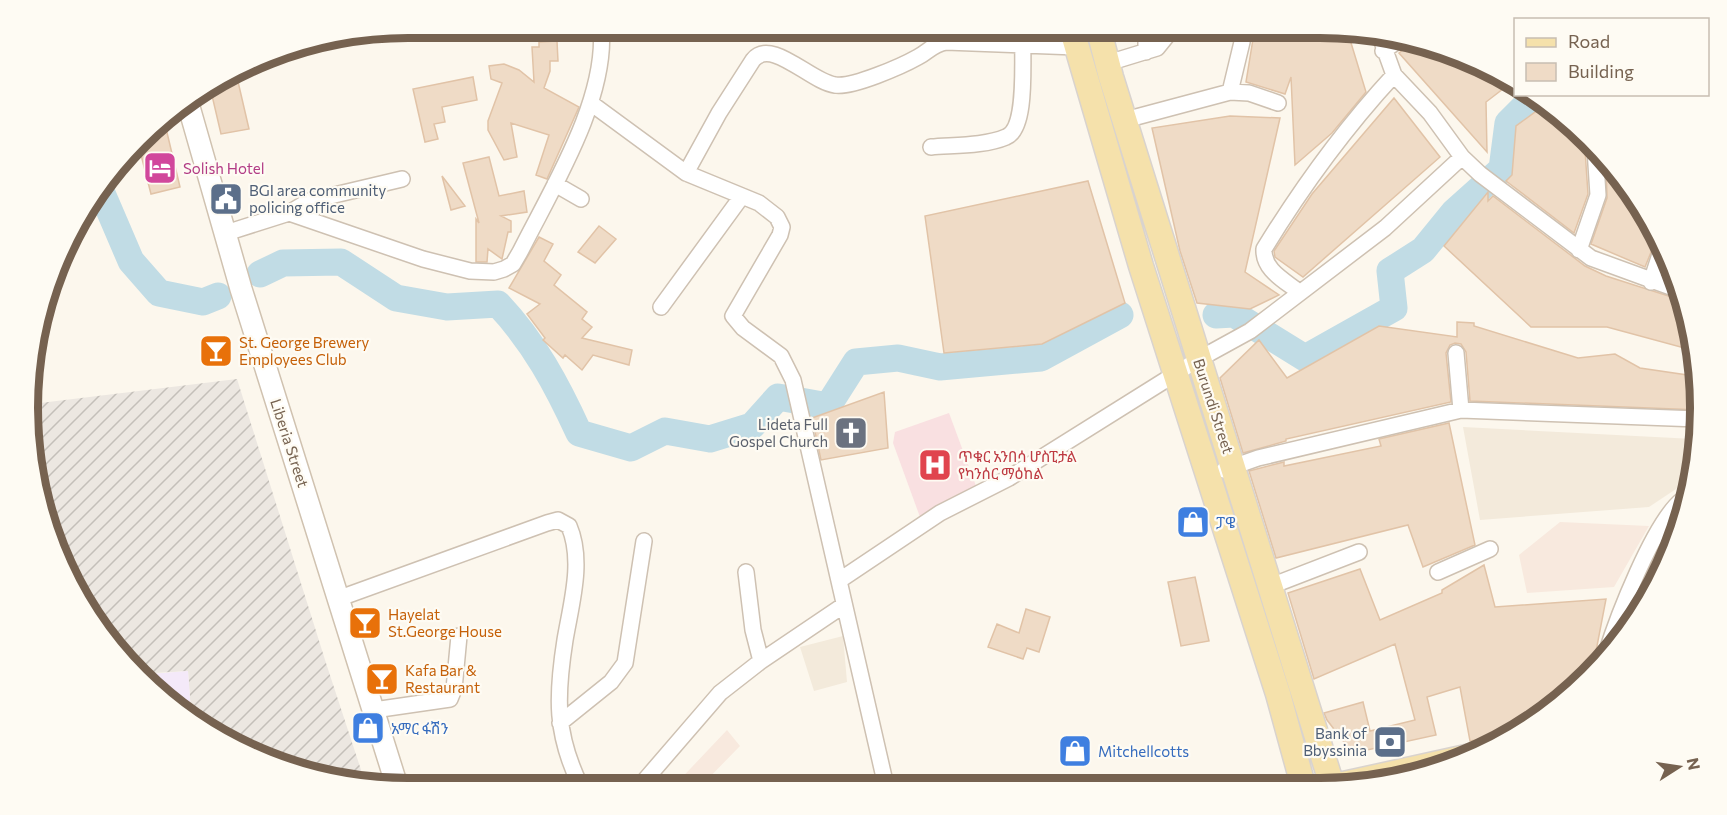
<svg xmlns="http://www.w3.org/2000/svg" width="1727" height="815" viewBox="0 0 1727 815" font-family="Commissioner,'Noto Sans Ethiopic',sans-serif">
  <defs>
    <pattern id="industrial-furrows" width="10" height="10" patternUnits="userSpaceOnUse" patternTransform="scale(1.5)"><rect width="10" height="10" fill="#ece7e1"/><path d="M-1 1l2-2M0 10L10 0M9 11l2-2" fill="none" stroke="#c4bfb9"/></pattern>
  </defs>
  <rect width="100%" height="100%" fill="#fcf7ed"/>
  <!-- residential -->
  <path fill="#f3eadb" d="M1463,427L1694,439L1685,483L1649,507L1480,520Z
    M843,636L847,682L814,691L800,647Z"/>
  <!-- commercial -->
  <path fill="#f8e9de" d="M1560,522L1649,526L1614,587L1527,593L1519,555Z
    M727,730L740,746L700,787H673Z"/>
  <!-- industrial -->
  <path fill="url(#industrial-furrows)" d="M237,379L326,663L364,779L262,759L191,712L188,671L137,674L66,576L30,458L32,404Z"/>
  <!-- education -->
  <path fill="#f4e9f9" d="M188,671L191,712L137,675Z"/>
  <!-- medical -->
  <path fill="#f9e0e1" d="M949,413L976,486L920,517L893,443L895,432Z"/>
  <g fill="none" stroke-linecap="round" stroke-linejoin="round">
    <!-- river -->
    <path stroke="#c1dce5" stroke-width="27" d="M101,191L131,261L159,293L203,302L218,296
      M260,274L283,263L341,262L396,298L447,307L498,304C534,342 557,385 579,433L631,448L665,431L710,439L752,426L778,397L828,406L856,362L898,358L940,367L1041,358L1120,315
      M1216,315L1234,314L1305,358L1394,308L1390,271L1423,250L1454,212L1502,169L1508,123L1531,100"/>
  </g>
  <!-- building -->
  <path fill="#efdbc6" stroke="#e1c3a7" stroke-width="1.5" d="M1255,27H1320L1348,33L1366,92L1332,133L1295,165L1291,77L1285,94L1246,82Z
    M557,41L558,61H550V71L544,88L579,107L547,179L536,175L549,135L511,123L517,157L504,160L488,130V121L502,83L491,79L489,66L504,64L519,70L534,82L532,47H539V42Z
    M1409,45L1465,56L1508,85L1486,102L1487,152L1399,53Z
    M236,73L249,129L221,134L210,87Z
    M473,77L477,100L442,107L445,122L434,124L438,139L425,142L413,89Z
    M1394,98L1440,157L1303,277L1275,257L1274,251L1312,194Z
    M1542,107L1590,141L1585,150L1588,194L1574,233L1506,181L1512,175L1516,126Z
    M1230,116L1280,118L1245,272L1279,295L1250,309L1197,303L1180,251L1152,128Z
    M164,120L180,187L151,194L139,147Z
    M489,157L499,196L524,191L527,212L501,216L511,221V232H508L502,259L488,249L487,262H476V219L479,223L463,163Z
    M1606,164L1656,240L1645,267L1591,244L1607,198Z
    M442,176L465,206L451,210Z
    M1088,181L1125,303L1042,344L944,353L925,216Z
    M1488,192V201L1493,196L1585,266L1606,276L1678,299L1688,349L1607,327H1531L1444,246Z
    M599,226L616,239L595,263L578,252Z
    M539,237L553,244L544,261L561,275L554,285L587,312L582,319L592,327L582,338L632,350L629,365L593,355L582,370L565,355L563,358L543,340L545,338L527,314L540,304L509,288Z
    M1669,259L1671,262L1674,278L1664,274Z
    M1457,322L1474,323V326L1578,358L1615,354L1640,368L1694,376L1700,410L1470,401L1466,352L1461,344L1455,343L1450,345L1446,353L1451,402L1286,439V441L1243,453L1220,378L1259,340L1287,378L1379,326L1457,337Z
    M884,392L888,448L821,460L812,418Z
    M1449,423L1475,545L1423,567L1408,525L1276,558L1249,471L1284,462V466L1381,446L1379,439Z
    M1678,519L1671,553L1642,603L1637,599L1657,553Z
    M1484,565L1495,607L1606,599L1593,667L1551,709L1509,734L1470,741L1460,687L1427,697L1436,735L1358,752L1347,746L1327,720L1324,713L1363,702L1370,731L1415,720L1395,644L1314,679L1288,593L1360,569L1380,620L1442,593V590Z
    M1195,577L1209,641L1181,646L1168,582Z
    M1026,609L1050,617L1039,652L1027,648L1023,659L988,647L997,624L1019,633Z"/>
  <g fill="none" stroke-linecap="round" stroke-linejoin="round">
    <defs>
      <path id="street" d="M1146,27V52
        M1381,39L1394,75L1430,113L1462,157L1480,174L1591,258L1676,289
        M1383,51L1396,42
        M1108,63L1157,48L1174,27
        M1230,92L1242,42
        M592,104L686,173L759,203L777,217L782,227L780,235L733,316L743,328L781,356L793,380L886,786
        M1125,120L1230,92L1249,93L1278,103
        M931,147C954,145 985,146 1006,137C1027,129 1022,65 1023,44
        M686,173L719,113L753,60C771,37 811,82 835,85C852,88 902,66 918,57C929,51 933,44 946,42L1076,47
        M555,184L581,199
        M289,213L423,259L470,271L494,272L504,269L513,264L520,252C552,188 608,99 601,27
        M226,233L289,213L309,201L402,179
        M1579,250L1598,195L1595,149
        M1651,282L1662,248
        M1299,292C1284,280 1263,270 1264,249C1302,187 1345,128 1394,75
        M661,307L742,196
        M1456,353L1461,410
        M1224,470L1258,458L1461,410L1698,419
        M746,572L753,630L761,661
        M1438,572L1490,549
        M840,580L940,513L1009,478L1199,359L1250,331L1385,228L1462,157
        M1271,586L1359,552
        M340,598L547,523L558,520L569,526C584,561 571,604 565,640C556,697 555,734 581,787
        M1606,654C1617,618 1654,522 1682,500
        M374,710L450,699L454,689L459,636
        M560,723L611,682L625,663L644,541
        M639,787L720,693L761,661L844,605"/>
      <path id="secondary" d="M187,100L241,289L397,786"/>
      <path id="primary" d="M1071,27L1141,266L1278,694L1303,785
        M1098,27L1111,77L1332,785
        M1339,785L1471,756"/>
    </defs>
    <!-- street casing -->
    <use href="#street" stroke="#cec1b2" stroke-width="18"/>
    <!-- secondary casing -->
    <use href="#secondary" stroke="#d0c2b0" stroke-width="24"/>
    <!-- primary casing -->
    <use href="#primary" stroke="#d9d3ce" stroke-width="27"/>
    <!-- street -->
    <use href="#street" stroke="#fff" stroke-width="15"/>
    <!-- secondary -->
    <use href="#secondary" stroke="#fff" stroke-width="21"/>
    <!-- primary -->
    <use href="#primary" stroke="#f5e1ab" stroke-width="24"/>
  </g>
  <!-- icons -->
  <defs>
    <symbol id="hotel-square" viewBox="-11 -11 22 22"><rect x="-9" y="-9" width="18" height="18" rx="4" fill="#d1479c" stroke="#fefbf3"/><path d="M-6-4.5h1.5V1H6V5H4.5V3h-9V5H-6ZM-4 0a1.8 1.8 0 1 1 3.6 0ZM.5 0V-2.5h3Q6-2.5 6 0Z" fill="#fff"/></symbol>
    <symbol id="civic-square" viewBox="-11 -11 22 22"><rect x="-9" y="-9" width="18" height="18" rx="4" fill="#5c6f8a" stroke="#fefbf3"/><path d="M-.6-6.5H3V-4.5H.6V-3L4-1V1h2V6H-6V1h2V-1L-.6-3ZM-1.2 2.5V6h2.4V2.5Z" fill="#fff"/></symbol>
    <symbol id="bar-square" viewBox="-11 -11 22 22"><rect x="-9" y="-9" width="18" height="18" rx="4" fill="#e8710a" stroke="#fefbf3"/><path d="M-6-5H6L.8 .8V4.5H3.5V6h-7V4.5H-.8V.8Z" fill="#fff"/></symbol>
    <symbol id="church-square" viewBox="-11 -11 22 22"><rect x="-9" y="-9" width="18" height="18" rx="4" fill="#6b7280" stroke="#fefbf3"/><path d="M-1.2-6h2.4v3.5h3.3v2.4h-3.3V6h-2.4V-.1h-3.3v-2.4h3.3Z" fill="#fff"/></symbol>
    <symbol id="hospital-square" viewBox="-11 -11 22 22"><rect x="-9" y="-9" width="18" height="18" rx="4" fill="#e0444e" stroke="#fefbf3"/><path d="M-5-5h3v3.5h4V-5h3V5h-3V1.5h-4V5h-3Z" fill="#fff"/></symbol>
    <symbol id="shop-square" viewBox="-11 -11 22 22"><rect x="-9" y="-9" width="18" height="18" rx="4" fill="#3f7fe0" stroke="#fefbf3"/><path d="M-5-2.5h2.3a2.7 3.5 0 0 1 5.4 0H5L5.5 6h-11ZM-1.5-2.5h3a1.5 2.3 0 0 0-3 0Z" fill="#fff"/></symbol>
    <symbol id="bank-square" viewBox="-11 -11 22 22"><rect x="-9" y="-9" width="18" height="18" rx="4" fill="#5c6f8a" stroke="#fefbf3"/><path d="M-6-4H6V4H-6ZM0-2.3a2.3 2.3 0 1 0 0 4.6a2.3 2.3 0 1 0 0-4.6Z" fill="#fff"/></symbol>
  </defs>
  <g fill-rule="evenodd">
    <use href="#hotel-square" x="141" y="149" width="38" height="38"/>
    <use href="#civic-square" x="207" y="180" width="38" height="38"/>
    <use href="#bar-square" x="197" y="332" width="38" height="38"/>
    <use href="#church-square" x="832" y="414" width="38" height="38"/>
    <use href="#hospital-square" x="916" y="446" width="38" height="38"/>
    <use href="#shop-square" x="1174" y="503" width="38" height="38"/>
    <use href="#bar-square" x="346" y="604" width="38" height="38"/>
    <use href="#bar-square" x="363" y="660" width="38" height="38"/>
    <use href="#shop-square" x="349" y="709" width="38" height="38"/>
    <use href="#bank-square" x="1371" y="723" width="38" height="38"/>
    <use href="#shop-square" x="1056" y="732" width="38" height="38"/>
  </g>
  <g text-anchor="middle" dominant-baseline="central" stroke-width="4.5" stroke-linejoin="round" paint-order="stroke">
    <!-- hotel labels -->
    <g font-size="15" fill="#b23c85" stroke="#fefbf3" text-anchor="start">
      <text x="183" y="168">Solish Hotel</text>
    </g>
    <!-- service labels -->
    <g font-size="15" fill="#4e5e75" stroke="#fefbf3" text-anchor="start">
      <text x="249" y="190">BGI area community<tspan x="249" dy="17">policing office</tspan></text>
      <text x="1367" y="733" text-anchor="end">Bank of<tspan x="1367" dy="17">Bbyssinia</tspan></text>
    </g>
    <!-- food labels -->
    <g font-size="15" fill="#c56008" stroke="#fefbf3" text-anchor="start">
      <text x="239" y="342">St. George Brewery<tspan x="239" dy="17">Employees Club</tspan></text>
      <text x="388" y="614">Hayelat<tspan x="388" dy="17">St.George House</tspan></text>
      <text x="405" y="670">Kafa Bar &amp;<tspan x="405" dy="17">Restaurant</tspan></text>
    </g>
    <!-- street labels -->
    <g font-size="15" fill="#766250" stroke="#fefbf3">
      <text transform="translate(1214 406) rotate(72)">Burundi Street</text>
      <text transform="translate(290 443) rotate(72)">Liberia Street</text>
    </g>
    <!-- worship labels -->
    <g font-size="15" fill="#5b616d" stroke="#fefbf3" text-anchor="end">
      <text x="828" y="424">Lideta Full<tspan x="828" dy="17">Gospel Church</tspan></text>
    </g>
    <!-- health labels -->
    <g font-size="15" fill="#be3a42" stroke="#fefbf3" text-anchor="start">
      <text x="958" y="456">ጥቁር አንበሳ ሆስፒታል<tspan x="958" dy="17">የካንሰር ማዕከል</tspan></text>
    </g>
    <!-- shop labels -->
    <g font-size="15" fill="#366cbe" stroke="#fefbf3" text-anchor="start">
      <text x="1216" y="522">ፓዌ</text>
      <text x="391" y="728">አማር ፋሽን</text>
      <text x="1098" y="751">Mitchellcotts</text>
    </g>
  </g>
  <!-- crop -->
  <path d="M0 0H1727V815H0ZM408 38H1320A370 370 0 0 1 1690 408V408A370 370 0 0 1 1320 778H408A370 370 0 0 1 38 408V408A370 370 0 0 1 408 38Z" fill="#fefbf3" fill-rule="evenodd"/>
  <path fill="none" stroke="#766250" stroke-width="8" d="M408 38H1320A370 370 0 0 1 1690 408V408A370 370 0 0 1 1320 778H408A370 370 0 0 1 38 408V408A370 370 0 0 1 408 38Z"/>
  <!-- legend -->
  <rect x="1514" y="18" width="195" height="78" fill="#fefbf3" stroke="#c8beb2" stroke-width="1.5"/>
  <rect x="1526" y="38" width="30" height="9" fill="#f5e1ab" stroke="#c8beb2" stroke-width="1.5"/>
  <text x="1568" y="48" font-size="18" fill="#766250">Road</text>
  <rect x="1526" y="63" width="30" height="18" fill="#efdbc6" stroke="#c8beb2" stroke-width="1.5"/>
  <text x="1568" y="78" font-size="18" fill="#766250">Building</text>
  <!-- north arrow -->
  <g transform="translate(1679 767) rotate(78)" stroke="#fefbf3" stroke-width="4.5" paint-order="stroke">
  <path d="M0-4.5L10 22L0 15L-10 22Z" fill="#766250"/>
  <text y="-9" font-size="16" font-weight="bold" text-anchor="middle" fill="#766250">N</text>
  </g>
</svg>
